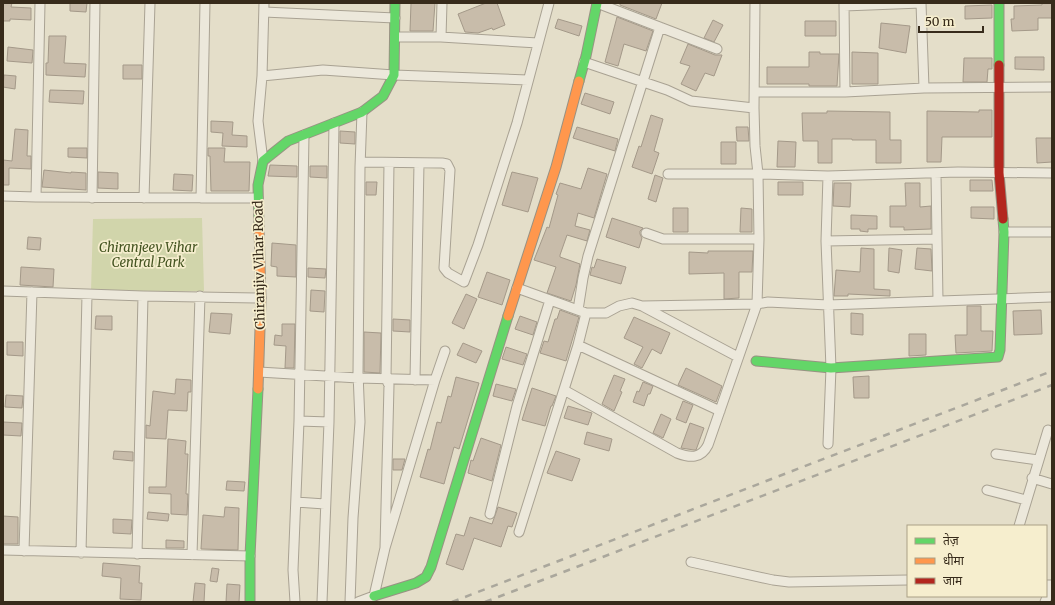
<svg xmlns="http://www.w3.org/2000/svg" width="1055" height="605" viewBox="0 0 1055 605" font-family="Merriweather,'Noto Sans Devanagari',serif">
  <rect width="100%" height="100%" fill="#e4dec9"/>
  <!-- green -->
  <path fill="#d1d5ab" d="M202,218L204,291L91,292L93,219Z"/>
  <!-- building -->
  <path fill="#c8bcaa" stroke="#a49989" d="M3,3H12L11,7L31,8V20L10,19V21H3Z
    M70,3H87L86,12L70,11Z
    M411,3H435L433,31H410Z
    M486,3H497L505,25L493,30L492,28L478,33L465,32L458,14Z
    M620,3H662L656,19L620,5Z
    M1042,3H1052V18H1038V30L1012,31L1011,19H1014V6L1042,5Z
    M992,5V18L965,19V6Z
    M617,17L653,31L646,51L624,44L618,66L605,62Z
    M558,19L582,26L579,36L555,28Z
    M713,20L723,25L714,42L704,38Z
    M805,21H836V36H805Z
    M881,23L910,26L906,53L879,48Z
    M49,36H66L64,63L86,64L85,77L46,75V63H48Z
    M688,44L715,55H722L714,76L705,73L696,91L681,84L690,66L680,63Z
    M8,47L33,50L32,63L7,61Z
    M809,52H820V54H839L837,86H809V84H767V67H809Z
    M852,52L878,53V84H852Z
    M1015,57H1044V70L1015,69Z
    M964,58H992V69H988L987,82H963Z
    M123,65H142V79H123Z
    M4,75L16,76L15,89L3,87Z
    M50,90L84,91L83,104L49,102Z
    M585,93L614,102L610,114L581,104Z
    M979,110H992V137H942L941,162H927V111L979,112Z
    M827,111L890,112V140H901V163H876V140H852V139H832V163H818V141H803L802,113H827Z
    M651,115L663,119L654,151L659,153L652,174L632,167L639,146L641,147Z
    M211,121L233,122L232,135L247,136V147L222,146L223,133L211,132Z
    M577,127L618,139L615,151L573,138Z
    M736,127H748L749,141H737Z
    M15,129L28,130L27,156H31V169L9,168V185H3V160L12,161Z
    M340,131L355,132V144L340,143Z
    M1036,138H1052V162L1037,163Z
    M778,141L796,142L795,167H777Z
    M721,142H736V164H721Z
    M68,148H87V158L68,157Z
    M208,148H225L224,162H250L249,191H211L210,156H208Z
    M270,165L297,166V177L268,176Z
    M310,166H327V178L310,177Z
    M588,168L607,174L594,218L578,213L575,226L590,230L587,241L567,235L560,255V257L580,264L576,285L571,301L547,293L556,267L534,260L547,227L549,228L558,195L556,194L560,183L581,189Z
    M44,170L71,173V172L86,173V190L42,187Z
    M98,172L118,173V189L98,188Z
    M512,172L538,178L528,212L502,205Z
    M174,174L193,175L192,191L173,190Z
    M655,175L663,178L656,202L648,199Z
    M970,180H992L993,191H970Z
    M366,182H377L376,195H366Z
    M778,182H803V195H778Z
    M834,183H851L850,207L833,206Z
    M905,183H920V207L931,206V229L904,230V227H890V206H906Z
    M971,207H994V219L971,218Z
    M673,208H688V232H673Z
    M741,208L752,209V232H740Z
    M851,215L877,216V229H868V232L860,231V229H851Z
    M612,218L643,228L640,231V234L642,238L639,248L606,237Z
    M28,237L41,238L40,250L27,249Z
    M272,243L296,245V277L277,276V267L271,266Z
    M861,248L874,249V289L890,290V296L848,294V296H834L836,270L860,272Z
    M889,248L902,250L899,273L888,271Z
    M917,248L931,249L932,271L915,269Z
    M708,251H753L752,272H739V298L724,299V273L689,274V252L708,253Z
    M597,259L626,267L621,284L590,275L592,267L594,268Z
    M21,267L54,269L53,287L20,285Z
    M308,268L326,269L325,278L308,277Z
    M487,272L510,280L502,305L478,297Z
    M311,290L325,291L324,312L310,311Z
    M466,294L477,299L464,329L452,323Z
    M967,306H981V331H993L992,351L956,353L955,335H967Z
    M560,310L579,317L566,361L540,353L544,341L548,342L555,319H557Z
    M1041,310L1042,334L1014,335L1013,311Z
    M211,313L232,314L230,334L209,332Z
    M851,313L863,314V335L851,334Z
    M96,316H112V330L95,329Z
    M520,316L537,322L533,335L515,329Z
    M634,317L670,333L661,354L652,349L642,368L634,364L643,347L624,338Z
    M393,319L410,320V332L393,331Z
    M282,324H295L294,368H285L286,346L274,345L275,335L282,336Z
    M364,332L381,333L380,373L364,372Z
    M909,334H926V355L909,356Z
    M7,342H23V356L7,355Z
    M463,343L482,351L476,363L457,355Z
    M506,347L527,354L523,365L502,359Z
    M686,368L722,386L716,402L678,385Z
    M614,375L625,379L620,391L622,392L614,411L602,404Z
    M869,376V398H854L853,377Z
    M456,377L479,383L459,449L454,447L444,484L420,477L428,449L430,450L437,422L441,423L448,396L451,397Z
    M176,379L191,380V392H188L187,411L168,410L166,439L146,438V425L150,426L153,391L175,394Z
    M643,382L653,386L650,394H648L644,406L633,402L637,391L639,392Z
    M496,384L516,389L512,401L493,396Z
    M532,388L556,396L552,406H551L545,426L522,420Z
    M6,395L23,396L22,408L5,407Z
    M683,401L693,405L686,423L676,419Z
    M568,406L592,413L588,425L564,418Z
    M661,414L671,419L663,438L653,433Z
    M3,422L22,423L21,436L3,435Z
    M690,423L704,428L696,450H694L681,448Z
    M587,432L612,439L609,451L584,444Z
    M481,438L501,445L492,481L468,473L471,460L473,461Z
    M168,439L186,441L185,454H188L186,494H188L187,515L171,514V494L149,493V487H166Z
    M114,451L133,452V461L113,459Z
    M556,451L580,459L572,481L547,473Z
    M393,459H405L402,470H393Z
    M227,481L245,482L244,491L226,490Z
    M225,507L239,508L238,550L201,549L203,515L224,517Z
    M498,507L517,513L512,527L508,526L501,547L474,538L463,570L446,564L456,534L464,536L470,517L492,524Z
    M148,512L169,514L168,521L147,519Z
    M3,516L18,517V544H3Z
    M113,519L132,520L131,534L113,533Z
    M166,540L184,541V548H166Z
    M103,563L140,566L139,583H142L141,600L120,599L121,578L102,576Z
    M212,568L219,569L217,582L210,581Z
    M195,583L205,584L204,602H193Z
    M227,584L240,585L239,602H226Z"/>
  <g fill="none" stroke-linecap="round" stroke-linejoin="round">
    <defs>
      <path id="street" d="M597,3L717,49
        M755,3L754,108L755,146L758,174L759,239L757,304L768,302L828,305L1052,297
        M844,3L845,92
        M921,3L924,88
        M844,6L921,3
        M264,12L395,18
        M395,37H441L538,43
        M441,37L442,3
        M584,62L667,90L691,101L754,108
        M262,76L323,70L394,75L528,80
        M755,92H845L924,88L1052,87
        M263,161L258,121L262,76L264,3
        M361,162L442,163L447,164L450,170L444,268L448,273L464,282L478,245L517,123L549,3
        M668,174H758L828,176L958,172L1052,173
        M936,174L938,301
        M828,176L826,241L831,368L828,444
        M3,196L36,197L258,198
        M36,197L40,3
        M92,198L95,3
        M144,198L150,3
        M201,198L205,3
        M1004,232H1052
        M646,233L663,239H759
        M826,241L937,239
        M517,288L586,313H606L619,306L632,303L642,306L738,357
        M3,291L143,296L261,298
        M578,310L583,278L588,256L660,27
        M578,345L720,411
        M259,372L358,378L435,380
        M415,380L419,163
        M564,390L677,453C690,458 701,459 708,445L757,304L642,306
        M299,421L329,422
        M996,454L1038,460
        M1032,478L1052,484
        M987,490L1026,500
        M296,502L325,504
        M490,514L517,406L550,300
        M1019,526L1048,430
        M519,532L578,345L586,313
        M385,548L389,385L386,379L389,163
        M3,550L250,556
        M24,551L32,292
        M81,553L87,295
        M137,554L143,296
        M192,555L200,296
        M691,562L773,580L789,582L908,580
        M295,602L293,570L299,421L304,135
        M322,602L329,422L334,123
        M350,602L353,518L360,422L358,373L360,167L362,112
        M358,602L374,596L385,548L435,380L445,351
        M1045,602L1052,585H1046"/>
      <path id="fast" d="M999,3V65
        M579,81L586,56L597,3
        M259,227L258,185L263,161L288,141L362,112L383,96L394,75L395,3
        M756,361L831,368L998,357L1000,350L1004,232L1003,219
        M374,596L416,583L426,577L431,567L508,316
        M250,602V556L258,389"/>
      <path id="slow" d="M508,316L556,167L579,81
        M258,389L261,298L259,227"/>
      <path id="jam" d="M999,65V173L1003,219"/>
    </defs>
    <!-- street casing -->
    <use href="#street" stroke="#a9a293" stroke-width="11"/>
    <!-- fast casing -->
    <use href="#fast" stroke="#989283" stroke-width="11"/>
    <!-- slow casing -->
    <use href="#slow" stroke="#989283" stroke-width="11"/>
    <!-- jam casing -->
    <use href="#jam" stroke="#989283" stroke-width="11"/>
    <!-- street -->
    <use href="#street" stroke="#ece8db" stroke-width="9"/>
    <!-- fast -->
    <use href="#fast" stroke="#63d668" stroke-width="9"/>
    <!-- slow -->
    <use href="#slow" stroke="#ff974d" stroke-width="9"/>
    <!-- jam -->
    <use href="#jam" stroke="#b3261e" stroke-width="9"/>
    <!-- rail -->
    <path stroke="#aaa79c" stroke-width="2.5" stroke-dasharray="7 7" stroke-linecap="butt" d="M452,602L1052,371
      M485,602L1052,385"/>
  </g>
  <g text-anchor="middle" dominant-baseline="central" stroke-width="3.5" stroke-linejoin="round" paint-order="stroke">
    <!-- park labels -->
    <g font-size="13" font-style="italic" fill="#445421" stroke="#f6eece">
      <text x="148" y="247">Chiranjeev Vihar<tspan x="148" dy="15">Central Park</tspan></text>
    </g>
    <!-- street labels -->
    <g font-size="13" fill="#372b1b" stroke="#f6eece">
      <text transform="translate(259 265) rotate(-91)">Chiranjiv Vihar Road</text>
    </g>
  </g>
  <!-- border -->
  <rect width="1055" height="605" fill="none" stroke="#372b1b" stroke-width="8"/>
  <!-- legend -->
  <rect x="907" y="525" width="140" height="72" fill="#f6eece" stroke="#aaa086"/>
  <rect x="915" y="538" width="20" height="6" fill="#63d668" stroke="#aaa086"/>
  <text x="943" y="545" font-size="12" fill="#372b1b">तेज़</text>
  <rect x="915" y="558" width="20" height="6" fill="#ff974d" stroke="#aaa086"/>
  <text x="943" y="565" font-size="12" fill="#372b1b">धीमा</text>
  <rect x="915" y="578" width="20" height="6" fill="#b3261e" stroke="#aaa086"/>
  <text x="943" y="585" font-size="12" fill="#372b1b">जाम</text>
  <!-- scale -->
  <path d="M919 26v6h64v-6" fill="none" stroke="#372b1b" stroke-width="2"/>
  <text x="925" y="26" font-size="12" fill="#372b1b" stroke="#f6eece" stroke-width="3" paint-order="stroke">50 m</text>
</svg>
